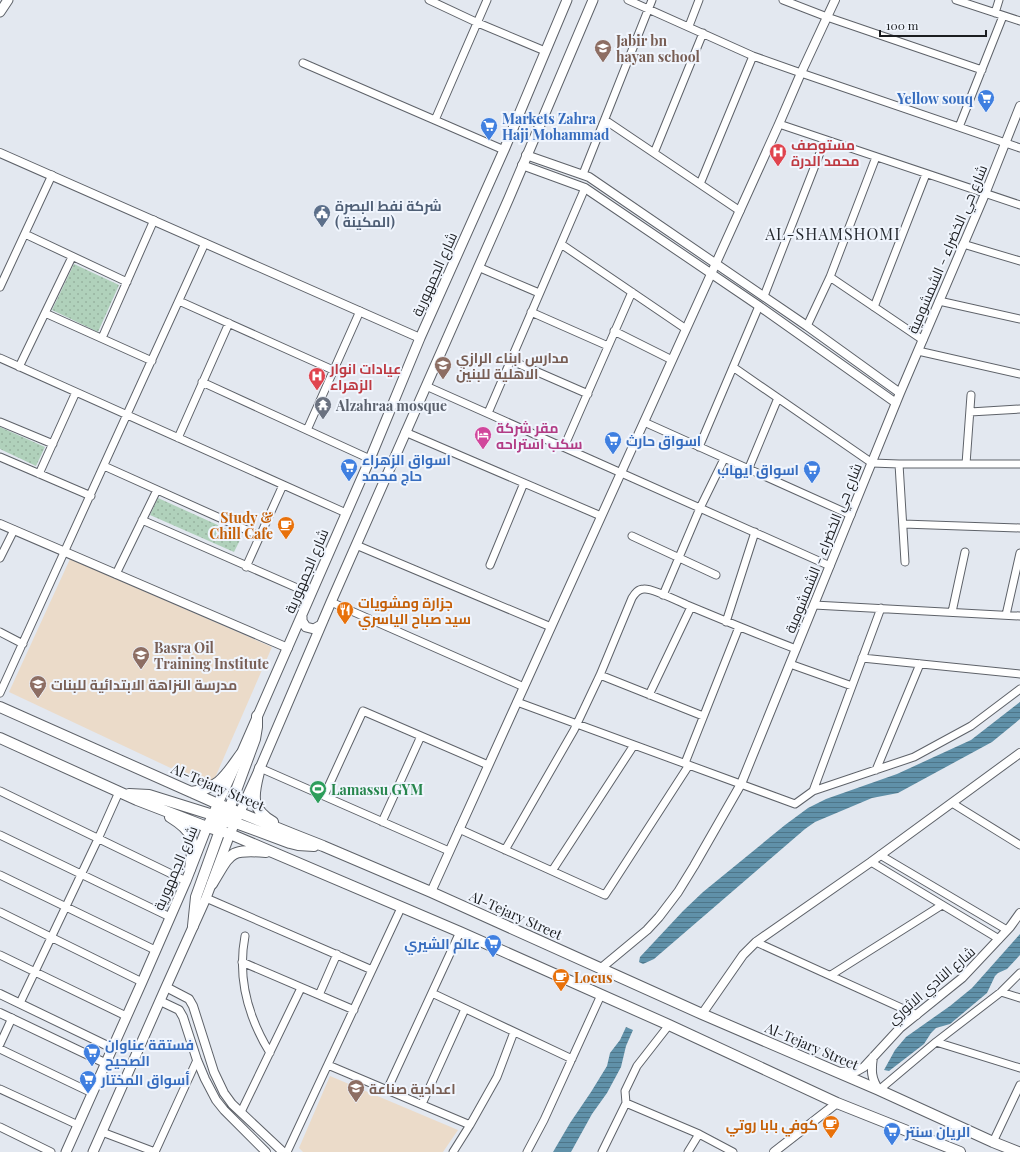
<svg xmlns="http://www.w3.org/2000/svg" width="1020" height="1152" viewBox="0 0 1020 1152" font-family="'Playfair Display',Cairo,serif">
  <defs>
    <pattern id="grass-dots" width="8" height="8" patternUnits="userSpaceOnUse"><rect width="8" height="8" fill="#b0d1bb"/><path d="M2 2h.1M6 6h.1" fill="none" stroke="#97b3a0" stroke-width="1.8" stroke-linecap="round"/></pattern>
    <pattern id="water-rules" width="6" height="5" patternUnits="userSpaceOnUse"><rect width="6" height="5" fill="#6091a9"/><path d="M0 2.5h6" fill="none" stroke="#4e7689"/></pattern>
  </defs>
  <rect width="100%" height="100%" fill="#e3e8f0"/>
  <!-- education -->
  <path fill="#ebdbc9" d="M70,559L272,647L211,787L9,692Z
    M330,1076L458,1130L443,1152H303L299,1148Z"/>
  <!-- grass -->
  <path fill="url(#grass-dots)" d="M74,264L119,285L98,332L52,310Z
    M0,427L45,447L36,466L0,449Z
    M158,498L242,536L234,552L150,515Z"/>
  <!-- water -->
  <path fill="url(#water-rules)" d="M1020,702V719L992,742L898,793L872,798L815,822L805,829L654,959L643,964L639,962L640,957L683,911L703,892L785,825L808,808L826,799L897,774L971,740Z
    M1020,934V955L1007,969L998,973L995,976L987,993L950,1024L936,1028L931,1033L924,1044L889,1071L884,1070L895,1050L906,1037L950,1006L972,988Z
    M626,1027L633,1030L626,1046L621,1067L607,1093L592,1114L571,1152H553L570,1123L591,1092L607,1066L610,1053L620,1040Z"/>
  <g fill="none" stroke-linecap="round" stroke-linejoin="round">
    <defs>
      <path id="minor" d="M429,0L478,23L545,51
        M628,0L753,56L801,73L1020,148
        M783,0L827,17L982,70
        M956,0L1020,21
        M995,13L999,0
        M689,26L699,0
        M303,63L504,150
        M435,120L487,0
        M605,120L740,211
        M779,124L1020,205
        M959,127L1003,16
        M654,153L703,33
        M583,174L652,0
        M700,184L753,56
        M25,234L127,282
        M561,244L686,329
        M963,244L1020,261
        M478,267L539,293
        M830,277L923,340
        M0,287L52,175
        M764,296L825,140
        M179,301L333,370
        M939,301L1020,319
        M874,307L926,174
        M531,312L608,346
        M45,313L152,361
        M807,326L830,277L876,157
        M614,331L672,360
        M102,338L154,220
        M918,351L1020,374
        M0,358L346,513
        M510,360L588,394
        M19,367L72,257
        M733,367L872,463L899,464H1020
        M202,382L370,459
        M426,386L830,566
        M970,412L1020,409
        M488,413L585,188
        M0,422L53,444
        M644,422L851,515
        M307,430L360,311
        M405,432L601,516
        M178,438L229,323
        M564,447L632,292
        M699,447L759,306
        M0,457L91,496
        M899,464L905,562
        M966,464L971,395
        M104,466L260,536
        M748,470L778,398
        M39,474L76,392
        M142,520L311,594
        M903,524L1020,528
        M632,536L716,575
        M356,545L551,627
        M0,558L14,530
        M490,565L524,483
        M246,567L283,485
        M116,574L157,490
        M663,595L700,508L724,459
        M331,602L524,687
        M814,605L1020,616
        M952,612L965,552
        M1006,615L1020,553
        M726,622L755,532
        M0,632L23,644
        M862,658L1020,674
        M790,664L852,686
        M600,675L703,716
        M0,693L205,243
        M649,695L691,607
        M517,702L795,804L813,791L914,757L971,726L1020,689
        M685,763L739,627
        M260,768L449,851
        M876,770L920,664
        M0,791L186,881
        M813,791L881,608
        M324,796L363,711L488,765
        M952,803L1020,845
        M382,822L421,736
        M459,829L605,895L689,765
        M0,835L170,917
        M505,850L574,730L600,675L632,598C635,593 638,589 644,589C652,588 678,601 687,605C723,620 759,635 796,649
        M880,855L1007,930
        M871,862L999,939
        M552,871L634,745
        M0,875L155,950
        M206,898L372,970
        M0,912L142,982
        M245,936C237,978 248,1017 270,1053
        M756,942L917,1015
        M0,955L126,1016
        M242,962L354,1010
        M831,975L942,905
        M1001,992L1020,998
        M432,993L572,1059
        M319,995L337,954
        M20,1003L98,839L119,792
        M936,1042L1020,1068
        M0,1044L12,1018
        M0,1049L92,1093
        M328,1065L470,1125
        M0,1089L78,1125
        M387,1090L460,932
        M879,1090L936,1042L1001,992L1020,973
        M626,1103L699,1134L733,1152
        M422,1104L465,1009
        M241,1112L301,988
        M0,1127L51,1152
        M102,1132L155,1152
        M993,1142L1020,1085
        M155,1152L197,1060
        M287,1152L401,908
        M453,1152L470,1125L497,1077L514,1032
        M527,1152L544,1120L601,995
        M602,1152L626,1103L625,1091L637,1066L669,1025
        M688,1152L699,1134"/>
      <path id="tertiary" d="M0,153L420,338
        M526,155L589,177L807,326L900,393
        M522,165L585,188L759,306L896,403
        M0,524L288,648
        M431,892L779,124L801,73L835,0
        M600,969L647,930L659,917L678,892L694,866L741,784L900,393L985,194L1020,106
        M166,987L189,999L193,1006L214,1072L224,1093L232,1104L283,1152
        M0,994L112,1048
        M160,1001L179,1010L183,1017L197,1060L205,1079L216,1100L224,1110L266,1152
        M0,1013L105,1063
        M702,1014L743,955L756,942L871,862L1020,753
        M873,1057C871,1070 871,1079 879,1090
        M838,1072L857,1071L864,1067L900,1028L962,978L1010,927L1020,913
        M774,1152L837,1103"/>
      <path id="secondary" d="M0,12L8,0
        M302,617V621L306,627L314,629L321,625
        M66,1152L142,982L186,881L207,827L241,754L370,459L420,338L504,150L567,0
        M93,1152L166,987L206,898L230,834L260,768L331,602L509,198L593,0"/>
      <path id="primary" d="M0,707L218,804L295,835L323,846L431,892L702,1014L879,1090L993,1142L1018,1152
        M0,738L137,800L207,827L230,834L460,932L669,1025L837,1103L960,1152
        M260,768C254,793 248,807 273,822
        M191,792C220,788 225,776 241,754
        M129,794L149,795L213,815H230
        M227,815L255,739L257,727V716
        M170,817C196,833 194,840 190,869
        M217,823L223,822L236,823L290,843L298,845L314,846
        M212,884C231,853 228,849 266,852
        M193,926L196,897L223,822V816L218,804"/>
    </defs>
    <!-- minor casing -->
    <use href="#minor" stroke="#5e6269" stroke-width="9"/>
    <!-- tertiary casing -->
    <use href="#tertiary" stroke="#5e6269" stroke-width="10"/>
    <!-- secondary casing -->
    <use href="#secondary" stroke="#5e6269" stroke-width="11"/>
    <!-- primary casing -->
    <use href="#primary" stroke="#5e6269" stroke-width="12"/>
    <!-- minor -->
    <use href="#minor" stroke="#fff" stroke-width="7"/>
    <!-- tertiary -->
    <use href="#tertiary" stroke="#fff" stroke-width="8"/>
    <!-- secondary -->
    <use href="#secondary" stroke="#fff" stroke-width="9"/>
    <!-- primary -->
    <use href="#primary" stroke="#fff" stroke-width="10"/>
  </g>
  <!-- icons -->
  <defs>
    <symbol id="school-pin" viewBox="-11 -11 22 30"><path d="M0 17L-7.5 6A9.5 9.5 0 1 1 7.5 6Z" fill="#8d6e63" stroke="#f0f5fd"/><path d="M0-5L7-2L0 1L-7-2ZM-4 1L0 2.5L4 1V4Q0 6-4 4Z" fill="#fff"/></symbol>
    <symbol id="supermarket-pin" viewBox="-11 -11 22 30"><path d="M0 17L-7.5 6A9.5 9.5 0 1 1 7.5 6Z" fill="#3f7fe0" stroke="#f0f5fd"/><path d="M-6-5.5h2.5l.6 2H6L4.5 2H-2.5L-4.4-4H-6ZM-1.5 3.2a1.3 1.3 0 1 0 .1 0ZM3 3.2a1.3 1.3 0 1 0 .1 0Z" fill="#fff"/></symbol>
    <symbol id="hospital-pin" viewBox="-11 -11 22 30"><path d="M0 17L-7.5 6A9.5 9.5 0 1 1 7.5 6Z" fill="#e0444e" stroke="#f0f5fd"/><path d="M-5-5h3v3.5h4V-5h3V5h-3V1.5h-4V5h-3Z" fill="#fff"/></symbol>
    <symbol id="civic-pin" viewBox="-11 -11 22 30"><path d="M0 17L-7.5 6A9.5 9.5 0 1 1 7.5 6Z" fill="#5c6f8a" stroke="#f0f5fd"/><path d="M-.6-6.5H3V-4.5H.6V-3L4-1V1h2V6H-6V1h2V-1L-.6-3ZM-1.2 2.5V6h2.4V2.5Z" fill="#fff"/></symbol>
    <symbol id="temple-pin" viewBox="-11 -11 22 30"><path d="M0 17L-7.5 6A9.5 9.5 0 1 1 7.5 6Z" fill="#6b7280" stroke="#f0f5fd"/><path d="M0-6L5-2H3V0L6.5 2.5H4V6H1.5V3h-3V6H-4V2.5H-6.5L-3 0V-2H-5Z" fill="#fff"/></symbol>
    <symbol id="hotel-pin" viewBox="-11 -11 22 30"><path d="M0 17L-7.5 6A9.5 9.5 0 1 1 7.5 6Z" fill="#d1479c" stroke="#f0f5fd"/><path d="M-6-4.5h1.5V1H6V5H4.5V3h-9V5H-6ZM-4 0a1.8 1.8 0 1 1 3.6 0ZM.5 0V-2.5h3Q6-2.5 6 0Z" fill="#fff"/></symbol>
    <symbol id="cafe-pin" viewBox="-11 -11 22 30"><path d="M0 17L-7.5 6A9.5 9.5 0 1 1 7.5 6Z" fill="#e8710a" stroke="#f0f5fd"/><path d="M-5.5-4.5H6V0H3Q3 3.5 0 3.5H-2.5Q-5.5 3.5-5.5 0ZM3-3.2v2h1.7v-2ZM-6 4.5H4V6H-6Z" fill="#fff"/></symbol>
    <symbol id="restaurant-pin" viewBox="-11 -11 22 30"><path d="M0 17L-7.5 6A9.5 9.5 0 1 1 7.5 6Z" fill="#e8710a" stroke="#f0f5fd"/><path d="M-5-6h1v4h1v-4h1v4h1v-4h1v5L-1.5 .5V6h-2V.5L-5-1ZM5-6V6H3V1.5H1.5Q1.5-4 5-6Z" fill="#fff"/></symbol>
    <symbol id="university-pin" viewBox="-11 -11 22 30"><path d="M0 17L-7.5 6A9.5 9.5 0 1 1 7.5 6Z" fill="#8d6e63" stroke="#f0f5fd"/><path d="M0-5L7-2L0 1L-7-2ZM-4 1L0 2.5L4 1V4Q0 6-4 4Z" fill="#fff"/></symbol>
    <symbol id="stadium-pin" viewBox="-11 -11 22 30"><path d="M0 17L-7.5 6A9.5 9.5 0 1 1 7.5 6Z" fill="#2e9e5b" stroke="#f0f5fd"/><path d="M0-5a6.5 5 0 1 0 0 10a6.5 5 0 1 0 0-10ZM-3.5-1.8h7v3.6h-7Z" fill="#fff"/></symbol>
  </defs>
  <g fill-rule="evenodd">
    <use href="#school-pin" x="593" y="38" width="20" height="27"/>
    <use href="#supermarket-pin" x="976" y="88" width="20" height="27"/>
    <use href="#supermarket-pin" x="479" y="116" width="20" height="27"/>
    <use href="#hospital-pin" x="768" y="142" width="20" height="27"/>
    <use href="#civic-pin" x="312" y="203" width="20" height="27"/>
    <use href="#school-pin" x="433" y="355" width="20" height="27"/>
    <use href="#hospital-pin" x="307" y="366" width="20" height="27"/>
    <use href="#temple-pin" x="313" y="395" width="20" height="27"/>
    <use href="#hotel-pin" x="473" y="425" width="20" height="27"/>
    <use href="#supermarket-pin" x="603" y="430" width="20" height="27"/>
    <use href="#supermarket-pin" x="339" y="457" width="20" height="27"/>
    <use href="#supermarket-pin" x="802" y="459" width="20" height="27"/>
    <use href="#cafe-pin" x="276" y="515" width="20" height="27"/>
    <use href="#restaurant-pin" x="335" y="600" width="20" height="27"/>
    <use href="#university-pin" x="131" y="645" width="20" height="27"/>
    <use href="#school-pin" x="28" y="674" width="20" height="27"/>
    <use href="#stadium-pin" x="308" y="779" width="20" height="27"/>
    <use href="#supermarket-pin" x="483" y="933" width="20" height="27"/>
    <use href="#cafe-pin" x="551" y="967" width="20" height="27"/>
    <use href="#supermarket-pin" x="82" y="1042" width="20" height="27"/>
    <use href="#supermarket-pin" x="78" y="1069" width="20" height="27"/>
    <use href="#school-pin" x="346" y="1078" width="20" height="27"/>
    <use href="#cafe-pin" x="821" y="1114" width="20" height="27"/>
    <use href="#supermarket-pin" x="882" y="1121" width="20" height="27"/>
  </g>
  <g text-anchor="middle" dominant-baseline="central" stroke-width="4" stroke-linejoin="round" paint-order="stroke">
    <!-- education labels -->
    <g font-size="14" font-weight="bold" fill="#785e54" stroke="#f0f5fd" text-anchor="start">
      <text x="616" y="40">Jabir bn<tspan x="616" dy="16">hayan school</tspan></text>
      <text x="456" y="357">مدارس ابناء الرازي<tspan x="456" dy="16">الاهلية للبنين</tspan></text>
      <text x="154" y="647">Basra Oil<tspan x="154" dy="16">Training Institute</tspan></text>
      <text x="51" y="684">مدرسة النزاهة الابتدائية للبنات</text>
      <text x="369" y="1088">اعدادية صناعة</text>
    </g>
    <!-- shop labels -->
    <g font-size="14" font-weight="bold" fill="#366cbe" stroke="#f0f5fd" text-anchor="start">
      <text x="973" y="98" text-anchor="end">Yellow souq</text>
      <text x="502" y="118">Markets Zahra<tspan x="502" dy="16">Haji Mohammad</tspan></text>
      <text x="626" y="440">اسواق حارث</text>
      <text x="362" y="459">اسواق الزهراء<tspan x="362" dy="16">حاج محمد</tspan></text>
      <text x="799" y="469" text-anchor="end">اسواق ايهاب</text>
      <text x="480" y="943" text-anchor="end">عالم الشيري</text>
      <text x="105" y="1044">فستقة عناوان<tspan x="105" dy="16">الصحيح</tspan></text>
      <text x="101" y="1079">أسواق المختار</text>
      <text x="905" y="1131">الريان سنتر</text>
    </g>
    <!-- health labels -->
    <g font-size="14" font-weight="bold" fill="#be3a42" stroke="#f0f5fd" text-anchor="start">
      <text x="791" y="144">مستوصف<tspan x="791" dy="16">محمد الدرة</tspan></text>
      <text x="330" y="368">عيادات انوار<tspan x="330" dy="16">الزهراء</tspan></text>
    </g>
    <!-- service labels -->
    <g font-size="14" font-weight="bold" fill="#4e5e75" stroke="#f0f5fd" text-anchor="start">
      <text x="335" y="205">شركة نفط البصرة<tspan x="335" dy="16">( المكينة)</tspan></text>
    </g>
    <!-- street labels -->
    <g font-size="14" fill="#1b1d20" stroke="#f0f5fd">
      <text transform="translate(947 249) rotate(-67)">شارع حي الخضراء - الشمشومية</text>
      <text transform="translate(434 274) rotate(-66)">شارع الجمهورية</text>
      <text transform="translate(823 548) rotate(-68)">شارع حي الخضراء - الشمشومية</text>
      <text transform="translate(306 571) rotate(-67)">شارع الجمهورية</text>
      <text transform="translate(218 787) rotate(23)">Al-Tejary Street</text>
      <text transform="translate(175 868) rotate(-67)">شارع الجمهورية</text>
      <text transform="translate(516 915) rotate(24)">Al-Tejary Street</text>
      <text transform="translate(931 985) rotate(-41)">شارع النادي الاثوري</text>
      <text transform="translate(812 1046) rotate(23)">Al-Tejary Street</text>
    </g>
    <!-- worship labels -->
    <g font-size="14" font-weight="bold" fill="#5b616d" stroke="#f0f5fd" text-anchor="start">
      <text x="336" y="405">Alzahraa mosque</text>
    </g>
    <!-- hotel labels -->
    <g font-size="14" font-weight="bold" fill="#b23c85" stroke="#f0f5fd" text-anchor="start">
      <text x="496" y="427">مقر شركة<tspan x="496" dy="16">سكب استراحه</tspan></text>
    </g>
    <!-- food labels -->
    <g font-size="14" font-weight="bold" fill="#c56008" stroke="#f0f5fd" text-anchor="end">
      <text x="273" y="517">Study &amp;<tspan x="273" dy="16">Chill Cafe</tspan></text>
      <text x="358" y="602" text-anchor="start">جزارة ومشويات<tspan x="358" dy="16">سيد صباح الياسري</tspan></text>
      <text x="574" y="977" text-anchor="start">Locus</text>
      <text x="818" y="1124">كوفي بابا روتي</text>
    </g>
    <!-- leisure labels -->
    <g font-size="14" font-weight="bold" fill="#27864d" stroke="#f0f5fd" text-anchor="start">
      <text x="331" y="789">Lamassu GYM</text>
    </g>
    <!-- quarter labels -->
    <g font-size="16" letter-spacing="1" fill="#25292f" stroke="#f0f5fd">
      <text x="833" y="233">AL-SHAMSHOMI</text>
    </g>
  </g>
  <!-- scale -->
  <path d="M880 30v6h106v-6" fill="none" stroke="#1b1d20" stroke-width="2"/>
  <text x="886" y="30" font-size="12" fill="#1b1d20" stroke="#f0f5fd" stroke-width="3" paint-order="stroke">100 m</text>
</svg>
